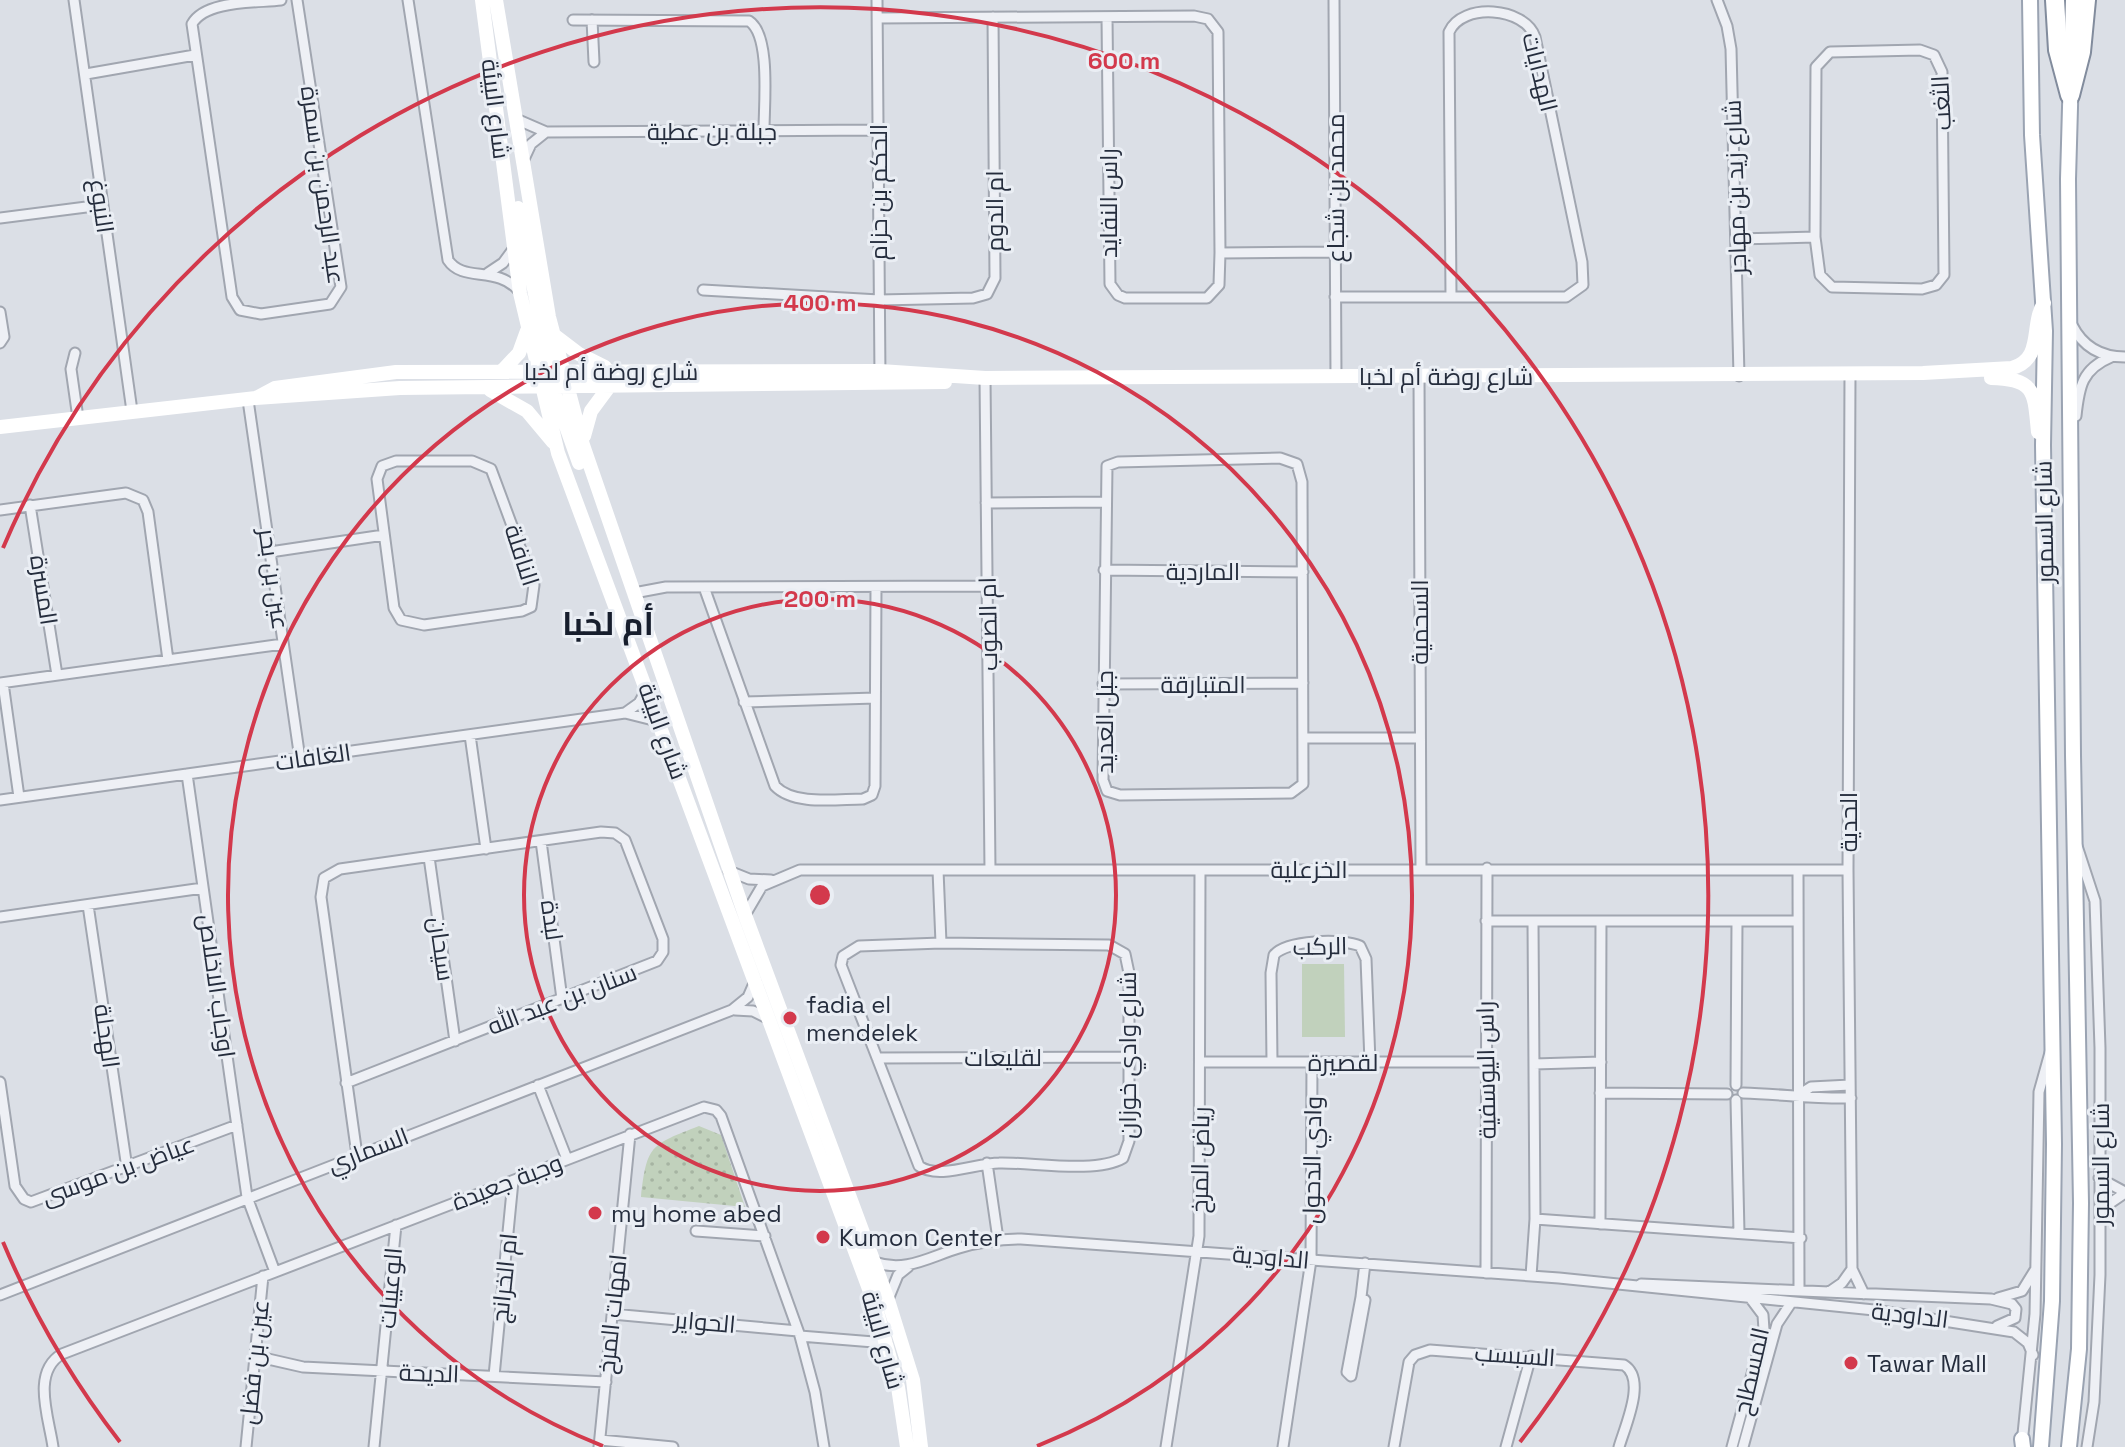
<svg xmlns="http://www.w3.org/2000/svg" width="2125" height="1447" viewBox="0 0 2125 1447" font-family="'Space Grotesk',Cairo,sans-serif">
  <defs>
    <pattern id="park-dots" width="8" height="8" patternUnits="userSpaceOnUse" patternTransform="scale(2)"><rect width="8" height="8" fill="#c1d1bc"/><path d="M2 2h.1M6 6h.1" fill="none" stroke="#a6b4a2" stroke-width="1.8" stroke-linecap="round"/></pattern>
  </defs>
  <rect width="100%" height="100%" fill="#dbdfe6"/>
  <!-- grass -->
  <path fill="#c1d1bc" d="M1302,964H1344L1345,1037H1302Z"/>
  <!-- park -->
  <path fill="url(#park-dots)" d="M699,1126L721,1135L745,1207L641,1197C647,1144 651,1145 699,1126Z"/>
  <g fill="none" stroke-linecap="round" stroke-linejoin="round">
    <defs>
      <path id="street" d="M74,0L132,411
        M281,0C257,3 205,0 192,24L232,297L240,310L261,314L330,304L341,287L297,0
        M408,0L448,260C463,283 497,265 519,291
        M877,0L880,377
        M1334,0L1336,376
        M1717,0L1727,26L1731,49L1739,376
        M878,18L1194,16L1208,19L1218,32L1220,253L1219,285L1207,298H1125L1118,295L1110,284L1107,17
        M573,20L749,21C771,35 764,104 764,130
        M592,20L594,62
        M1920,50L1934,55L1942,72L1944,275L1936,285L1922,289L1832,287L1820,275L1815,237L1816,67L1830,52Z
        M86,74L195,55
        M516,119L546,132L878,130
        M524,159L531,144L546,132
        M0,218L102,205
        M1736,239L1815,237
        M1220,253L1335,252
        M488,273L503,263L514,248
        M703,290L879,300L973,298L987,294L995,278L993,17
        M1335,297H1566L1583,285L1582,262L1535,37C1525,7 1462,2 1449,32L1451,296
        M0,312L4,337L0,343
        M2072,325C2083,347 2101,357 2125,357
        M75,353L71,369L78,418
        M1850,374L1848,870L1852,1269L1864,1294
        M1419,375L1421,868
        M985,378L990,870
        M248,400L300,759
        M2076,416C2079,387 2082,369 2111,357
        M1280,458L1297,464L1302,482L1303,784L1291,793L1120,795L1107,791L1103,780L1107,466L1118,462Z
        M396,461H472L491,469L534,585L531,607L522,611L424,625L401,620L394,608L377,479L382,466Z
        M986,503L1104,502
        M30,505L57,675
        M0,510L126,493L143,500L148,512L168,660
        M270,552L384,535
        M1104,570L1303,572
        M704,587L775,786C794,806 837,799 863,799L872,795L875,786L876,587
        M634,593L666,587L988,586
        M0,683L283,644
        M3,683L19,797
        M1103,684L1303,683
        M744,702L875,698
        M625,713L639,703L647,689
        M470,735L486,849
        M1304,738H1420
        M187,774L247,1197L275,1272
        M0,800L625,713L657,721
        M541,841L562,999
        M2077,846L2095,901L2100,1048V1275L2094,1402L2087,1447
        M429,857L455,1041
        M938,870L941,943
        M1798,870L1799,1289
        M729,871L749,879L771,880
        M88,905L127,1168
        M745,915L762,886L800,870H1848
        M0,917L203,888
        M1486,921H1798
        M941,943L1109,945L1125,954L1129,973V1141L1123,1158C1095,1174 1032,1162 999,1163C977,1163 938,1180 919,1166L841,965L843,956L859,946Z
        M735,1010L753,1011L767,1018
        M877,1058L1128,1057
        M1201,1062H1485
        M1272,1062L1271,973L1274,955C1286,940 1343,938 1360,946L1366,959L1370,1062
        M1534,1064L1601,1062
        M0,1082L15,1186L24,1199L31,1202L237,1125
        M346,1083L657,961L663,952V939L625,840L615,833L601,832L340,869L324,878L321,897L357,1155
        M538,1085L567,1159
        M1736,1085L1737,921
        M1600,1093L1727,1094
        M1743,1093C1780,1094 1814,1099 1851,1098
        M1800,1094L1811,1087L1850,1085
        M1736,1100L1739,1233
        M987,1163L998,1239
        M2099,1178L2125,1192
        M2100,1210L2125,1193
        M1535,1219L1801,1238
        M1600,1224L1601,921
        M696,1231L765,1236
        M874,1262C906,1273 929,1257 959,1248C979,1242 999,1239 1021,1239L1559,1278L1874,1310L2014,1332L2028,1343L2033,1355
        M1486,1273L1487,868
        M1531,1276L1535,1219L1533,922
        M1641,1284L1991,1299L2012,1304L2016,1309L2015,1318L1997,1326
        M1829,1292L1842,1283L1852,1269
        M0,1295L732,1010L748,997L755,981
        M889,1297L898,1275L908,1267
        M1361,1297L1365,1300L1351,1376L1347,1372Z
        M1361,1297L1365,1263
        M1998,1298L2022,1291L2035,1270
        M612,1314L798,1331
        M800,1336L886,1343
        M255,1356L303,1367L606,1382
        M494,1376L513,1181
        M600,1440L673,1447
        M2022,1444L2035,1314L2039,1092L2051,1049
        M53,1447C49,1418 31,1372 62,1354L704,1107L716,1110L721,1116L800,1336L815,1392L824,1447
        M246,1447L263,1276
        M374,1447L396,1225
        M599,1447L630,1134
        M1166,1447L1199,1236L1200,870
        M1283,1447L1311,1260L1312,1062
        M1394,1447L1409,1362L1415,1355L1430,1350L1624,1365C1647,1379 1625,1426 1619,1447
        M1506,1447L1531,1356
        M1732,1447L1764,1330L1763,1315L1751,1299
        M1743,1447L1777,1324L1791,1303"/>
      <path id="primary" d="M2030,0L2032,135L2045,331L2043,445L2054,1144L2052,1301L2041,1447
        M2022,1439L2023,1447
        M2069,1447L2079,1349L2081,1203L2073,755L2068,179L2073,0"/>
      <path id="highway" d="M2055,0L2058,50L2070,95
        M2070,95L2081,52L2086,0"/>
    </defs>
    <!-- street casing -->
    <use href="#street" stroke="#a1a6b0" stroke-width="13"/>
    <!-- primary casing -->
    <use href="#primary" stroke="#9aa3b2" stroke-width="18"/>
    <!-- highway casing -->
    <use href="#highway" stroke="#828c9d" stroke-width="22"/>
    <!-- street -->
    <use href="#street" stroke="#eef0f5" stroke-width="9"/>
    <!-- secondary -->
    <path stroke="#fff" stroke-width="14" d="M482,0L520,293L558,453L875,1305L898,1387L907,1447
      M496,0L549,317L583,445L745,915L888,1300L913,1380L921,1447
      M518,208L551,375
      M554,335L579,354L605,367
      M502,371L519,353L527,331
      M1991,378C2036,379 2034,392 2038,432
      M550,381L579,463
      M490,390L527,411L553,442
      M256,398L275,388L396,372L880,371L985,378L1923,373L2012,368C2044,359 2030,325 2044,303
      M0,427L256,398L400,388L945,382
      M584,436L591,411L608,388"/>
    <!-- primary -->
    <use href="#primary" stroke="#fff" stroke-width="14"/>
    <!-- highway -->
    <use href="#highway" stroke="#fff" stroke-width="18"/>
  </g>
  <!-- distance rings -->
  <g fill="none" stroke="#d3394c" stroke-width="4">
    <circle cx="820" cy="895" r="296"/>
    <path d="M603 1446A592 592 0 1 1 1037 1446"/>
    <path d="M120 1442A888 888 0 0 1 3 1242M3 548A888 888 0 1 1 1520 1442"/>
  </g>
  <!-- markers -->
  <g fill="#d3394c" stroke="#eaeef4" stroke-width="3">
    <circle cx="790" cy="1018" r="8"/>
    <circle cx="595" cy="1213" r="8"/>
    <circle cx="823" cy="1237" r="8"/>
    <circle cx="1851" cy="1363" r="8"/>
  </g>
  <g text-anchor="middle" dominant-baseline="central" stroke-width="6" stroke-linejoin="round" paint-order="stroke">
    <!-- street labels -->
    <g font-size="24" fill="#252d3d" stroke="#eaeef4">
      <text transform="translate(1540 72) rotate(76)">الهدايات</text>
      <text transform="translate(1941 103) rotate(-93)">الثغب</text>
      <text transform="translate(496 109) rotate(83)">شارع البيئة</text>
      <text x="712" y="131">جبلة بن عطية</text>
      <text transform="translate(323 185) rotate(82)">عبد الرحمن بن سمرة</text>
      <text transform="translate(1735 187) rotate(-92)">شارع زيد بن مهاجر</text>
      <text transform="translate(1335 188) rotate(-90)">محمد بن شجاع</text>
      <text transform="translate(878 192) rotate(-90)">الحكم بن حزام</text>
      <text transform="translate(1108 203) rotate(-90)">راس النفايد</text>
      <text transform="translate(102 206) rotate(82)">النبوغ</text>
      <text transform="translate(994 211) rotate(-90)">ام الدوم</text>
      <text x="611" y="371">شارع روضة أم لخبا</text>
      <text x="1446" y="376">شارع روضة أم لخبا</text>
      <text transform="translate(2044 522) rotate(-91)">شارع السمور</text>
      <text transform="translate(522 555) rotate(72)">النافلة</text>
      <text x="1203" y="571">الماردية</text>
      <text transform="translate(274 579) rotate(82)">عين بن بحر</text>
      <text transform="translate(44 590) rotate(81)">المسرة</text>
      <text transform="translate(1419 622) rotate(-90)">السحمية</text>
      <text transform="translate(988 624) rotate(-91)">ام الصوب</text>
      <text x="1203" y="684">المتبارقة</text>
      <text transform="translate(1104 722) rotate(-90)">جبل العديد</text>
      <text transform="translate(663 731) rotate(70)">شارع البيئة</text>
      <text transform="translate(313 757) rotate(-8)">الغافات</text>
      <text transform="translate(1848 822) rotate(-90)">الحدية</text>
      <text x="1309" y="869">الخزعلية</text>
      <text transform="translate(552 920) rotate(82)">لبدة</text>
      <text transform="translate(1320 946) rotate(-1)">الركب</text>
      <text transform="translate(442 949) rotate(82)">سيحان</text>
      <text transform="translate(217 986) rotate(82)">اوجاب الاخلاص</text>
      <text transform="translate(562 999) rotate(-21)">سنان بن عبد الله</text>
      <text transform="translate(107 1036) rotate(82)">الهجلة</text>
      <text transform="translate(1127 1055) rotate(-90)">شارع وادي خوزان</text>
      <text x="1003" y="1057">لقليعات</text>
      <text x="1343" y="1062">لقصيرة</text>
      <text transform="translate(1486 1070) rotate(-91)">راس اليوسفية</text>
      <text transform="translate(368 1150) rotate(-21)">السماري</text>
      <text transform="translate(1200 1160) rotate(-89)">رياض المرخ</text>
      <text transform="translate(1312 1160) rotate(-89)">وادي الدحول</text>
      <text transform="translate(2100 1164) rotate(-90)">شارع السمور</text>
      <text transform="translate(118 1170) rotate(-20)">عياض بن موسى</text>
      <text transform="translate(507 1182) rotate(-21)">وجبة جعيدة</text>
      <text transform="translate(1271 1257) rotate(5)">الداودية</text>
      <text transform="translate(504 1278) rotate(-84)">ام الخرانج</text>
      <text transform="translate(390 1288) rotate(-85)">الوعيبات</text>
      <text transform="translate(612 1314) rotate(-84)">امهات المرخ</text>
      <text transform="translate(1910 1315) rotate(7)">الداودية</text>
      <text transform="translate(705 1322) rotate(5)">الحواير</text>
      <text transform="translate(883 1340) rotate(74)">شارع البيئة</text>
      <text transform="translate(1515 1355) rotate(4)">السبسب</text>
      <text transform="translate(254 1362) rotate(-84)">عين بن فضل</text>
      <text transform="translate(1751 1371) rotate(-77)">المسطاح</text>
      <text transform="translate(429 1373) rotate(2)">الديحة</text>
    </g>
    <!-- poi labels -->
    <g font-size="24" fill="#252d3d" stroke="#eaeef4" text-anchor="start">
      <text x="806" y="1004">fadia el<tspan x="806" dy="28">mendelek</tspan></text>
      <text x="611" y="1213">my home abed</text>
      <text x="839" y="1237">Kumon Center</text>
      <text x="1867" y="1363">Tawar Mall</text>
    </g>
    <!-- district labels -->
    <g font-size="32" font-weight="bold" fill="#171e2d" stroke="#eaeef4">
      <text x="608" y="624">أم لخبا</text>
    </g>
  </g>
  <circle cx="820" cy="895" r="12" fill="#d3394c" stroke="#eaeef4" stroke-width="4"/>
  <g font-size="24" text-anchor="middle" font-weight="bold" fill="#d3394c" stroke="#eaeef4" stroke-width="6" stroke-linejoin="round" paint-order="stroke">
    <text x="1124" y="69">600 m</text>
    <text x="820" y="311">400 m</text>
    <text x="820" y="607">200 m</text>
  </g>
</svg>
